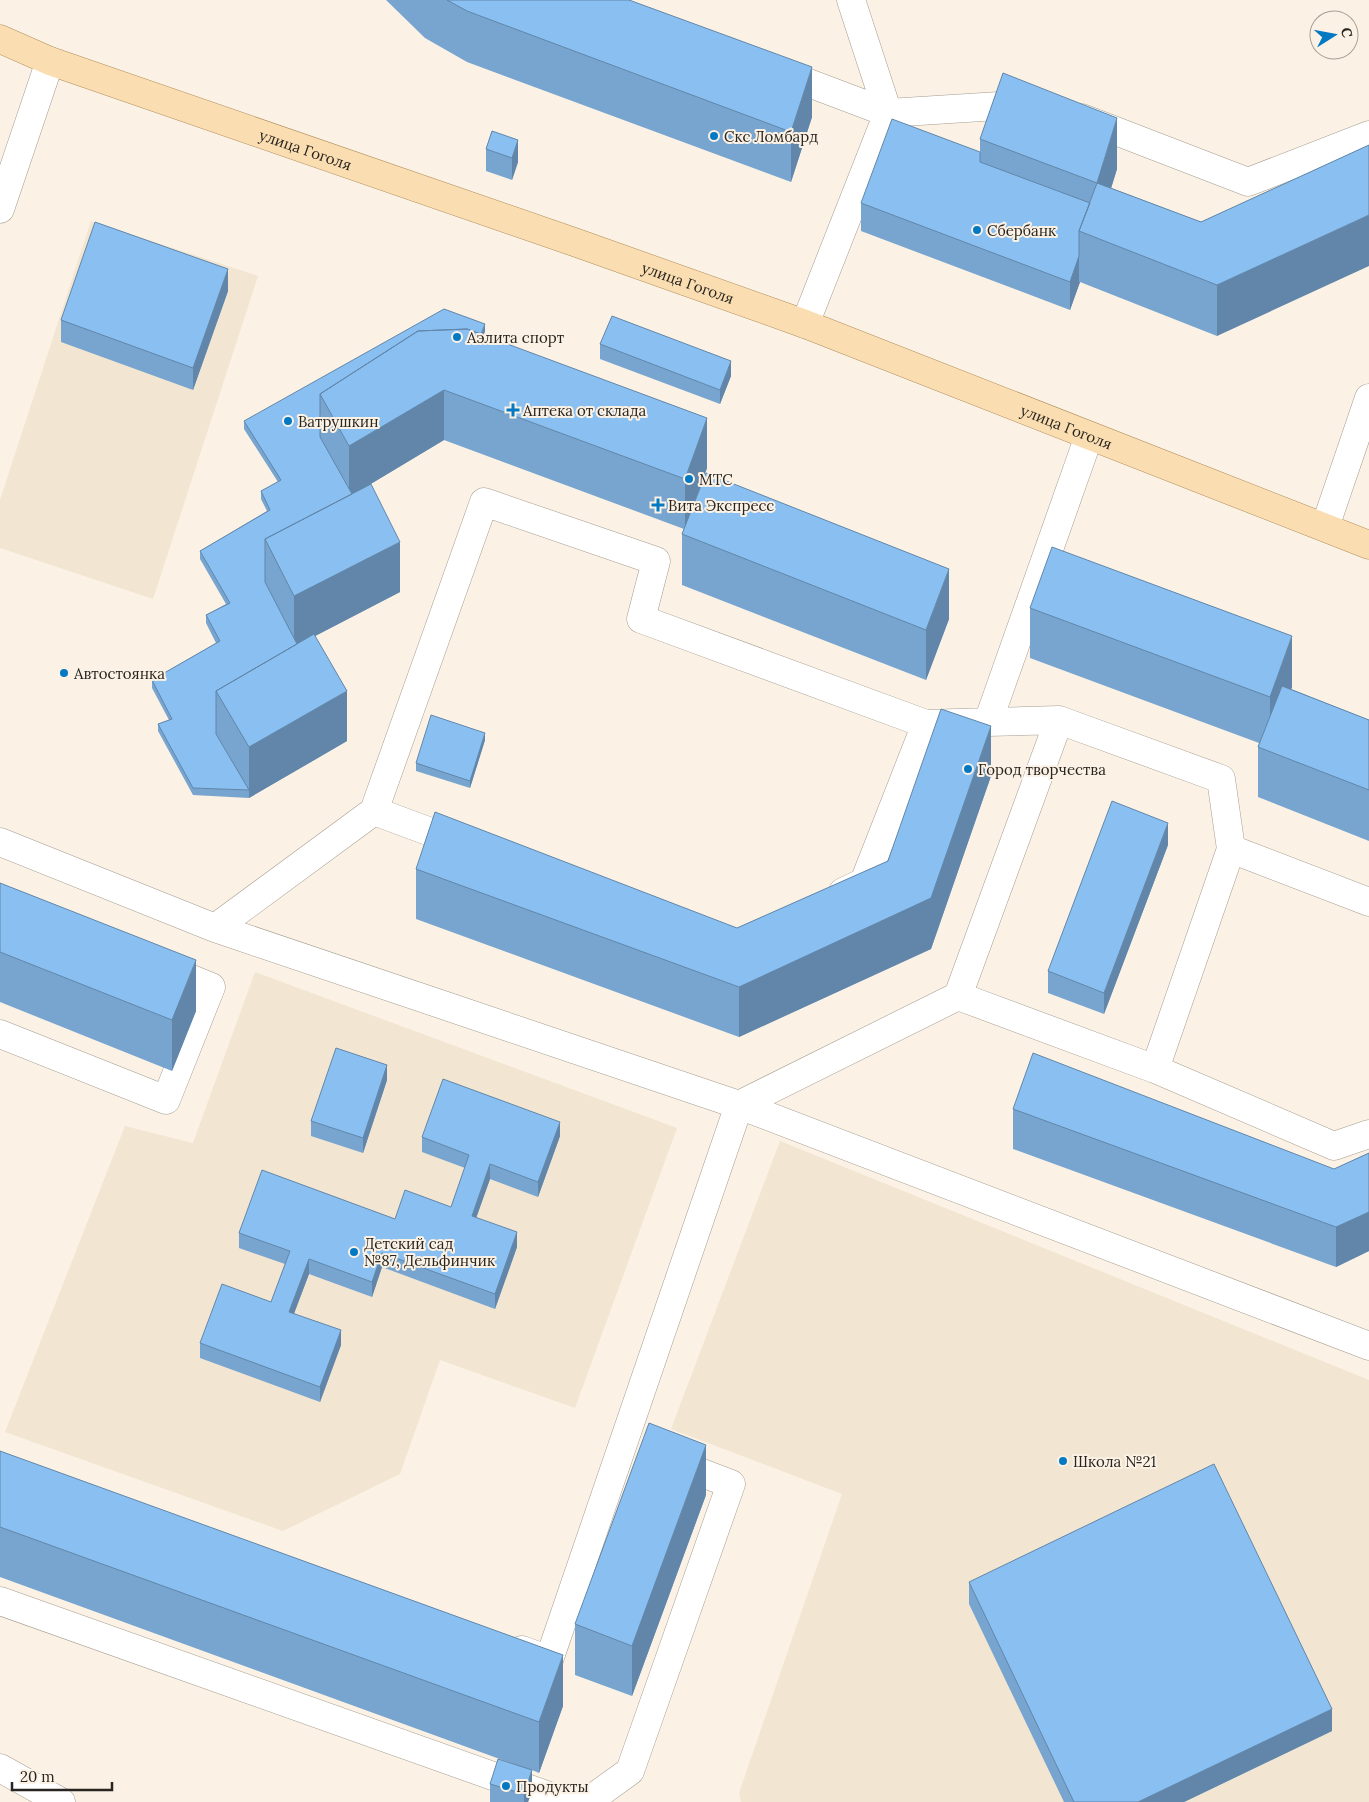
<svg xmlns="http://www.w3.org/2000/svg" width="1369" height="1802" viewBox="0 0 1369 1802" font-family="Lora,serif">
  <rect width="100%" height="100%" fill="#fbf2e5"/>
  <!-- built -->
  <path fill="#f2e5d1" d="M91,221L258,276L153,599L0,548V500Z
    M255,972L677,1128L575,1408L440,1360L400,1474L283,1531L5,1432L125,1126L193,1143Z
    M780,1141L1369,1380V1802H741L739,1793L842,1494L671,1429Z"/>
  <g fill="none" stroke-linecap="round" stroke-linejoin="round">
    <defs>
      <path id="minor" d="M851,0L888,113
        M777,71L888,113
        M1082,118L1248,182L1369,135
        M0,209L50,61
        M805,324L888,113L1029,104
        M1325,527L1369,398
        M988,722L1059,720
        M374,811L484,502L656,561L641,619L926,724L988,722L1089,436
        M0,842L215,928L374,811L463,844
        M1231,849L1369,902
        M843,892L864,882L926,724
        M215,928L739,1105L1369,1346
        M0,1034L166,1100L211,987L162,967
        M1155,1069L1334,1146L1369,1134
        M0,1601L566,1802
        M522,1650L549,1660L739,1105L958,996L1059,720L1221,779L1231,849L1155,1069L958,996
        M0,1768L61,1802
        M587,1802L630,1771L731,1484L671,1461"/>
      <g id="major">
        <path id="s1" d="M0,39L50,61L577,243L805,324L1369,545"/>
      </g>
    </defs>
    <!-- minor casing -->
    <use href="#minor" stroke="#a59d90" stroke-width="29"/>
    <!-- major casing -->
    <use href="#major" stroke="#af8e5c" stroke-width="29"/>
    <!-- minor -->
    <use href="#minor" stroke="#fff" stroke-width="28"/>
    <!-- major -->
    <use href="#major" stroke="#faddb1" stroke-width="28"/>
  </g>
  <!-- wall -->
  <path fill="#77a5cf" d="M386,0H629L812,117L791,182L467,62L425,38Z
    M492,131L518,162L512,180L486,171V149Z
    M980,139L1117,169L1111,188L1201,222L1369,145L1217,336L1080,282L1070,310L861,231V203L980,152Z
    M228,291L193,390L61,342V320Z
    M485,331L484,335L707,468L695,501L949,619L926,680L682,585V534L684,529L444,440L364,488L400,592L315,636L347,741L249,798L193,795L158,731V724L169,720L152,688V680L216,643L206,623V615L226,604L200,559V551L267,511L261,499V491L278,482L244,429V421Z
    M600,344L731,376L720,404L600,359Z
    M1030,608L1292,687L1291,689L1369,720V841L1258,797V747L1259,743L1030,658Z
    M485,740L470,788L416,771V763Z
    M991,776L931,949L739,1037L416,919V869L737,928L888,861Z
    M1168,845L1104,1014L1048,993V971Z
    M0,883L196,1011L172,1071L0,1002Z
    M387,1080L363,1153L311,1136V1121Z
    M1013,1109L1334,1169L1369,1153V1251L1336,1267L1013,1149Z
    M560,1136L538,1197L490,1179L476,1217L517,1247L495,1309L382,1267L372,1297L309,1274L294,1313L341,1345L320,1402L200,1358V1343L271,1302L285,1264L239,1248V1233L395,1219L451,1207L465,1168L422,1152V1137Z
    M0,1451L563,1706L539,1773L532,1770V1791L528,1802H490V1784L516,1765L0,1577Z
    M706,1495L632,1696L575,1675V1624Z
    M969,1582L1332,1731L1184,1802H1064L969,1604Z"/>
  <!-- shaded-wall -->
  <path fill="#6186a9" d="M812,67V117L791,182V132Z
    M1117,118V169L1097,234V183Z
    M518,140V162L512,180V158Z
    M1369,215V266L1217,336V285Z
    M1079,256V282H1080L1070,310V282Z
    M228,269V291L193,390V368Z
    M485,324V331L467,380V372Z
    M731,361V376L720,404V390Z
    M444,390V440L349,497V446Z
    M707,418V468L685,529V479Z
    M400,542V592L294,647V596Z
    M949,569V619L926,680V630Z
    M1292,636V687L1270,747V697Z
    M347,691V741L249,798V747Z
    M991,726V776L931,949L739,1037V987L931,898Z
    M485,733V740L470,788V781Z
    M1168,823V845L1104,1014V993Z
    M196,960V1011L172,1071V1020Z
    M387,1065V1080L363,1153V1138Z
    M560,1122V1136L538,1197V1182Z
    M490,1164V1179L472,1230V1216Z
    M1369,1212V1251L1336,1267V1227Z
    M517,1232V1247L495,1309V1294Z
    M382,1253V1267L372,1297V1282Z
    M309,1259V1274L289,1327V1312Z
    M341,1330V1345L320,1402V1387Z
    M706,1445V1495L632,1696V1646Z
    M563,1655V1706L539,1773V1722Z
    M1332,1709V1731L1184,1802H1138Z
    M532,1770V1791L528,1802H524V1794Z"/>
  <!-- building -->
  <path fill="#8ac0f1" stroke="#6186a9" d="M447,0H629L812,67L791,132L467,11Z
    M1003,73L1117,118L1097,183L980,139Z
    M892,119L980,152V162L1090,203L1079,231V256L1070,282L861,203Z
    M492,131L518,140L512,158L486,149Z
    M1369,145V215L1217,285L1079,231L1097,183L1201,222Z
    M95,222L228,269L193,368L61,320Z
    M444,309L485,324L481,334L467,329L418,331L320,394V437L352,494L265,539V582L297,644L216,691V734L249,790L193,788L158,724L172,719L152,680L220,641L206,615L230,603L200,551L270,510L261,491L281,480L244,421Z
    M612,316L731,361L720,390L600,344Z
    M467,329L707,418L685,479L444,390L349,446L320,394L418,331Z
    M706,473L949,569L926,630L682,534Z
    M371,484L400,542L294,596L265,539Z
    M1052,547L1292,636L1270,697L1030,608Z
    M314,634L347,691L249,747L216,691Z
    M1282,686L1369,720V790L1258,747Z
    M941,709L991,726L931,898L739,987L416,869L435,812L737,928L888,861Z
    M431,715L485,733L470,781L416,763Z
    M1112,801L1168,823L1104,993L1048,971Z
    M0,883L196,960L172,1020L0,952Z
    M336,1048L387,1065L363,1138L311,1121Z
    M1033,1053L1334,1169L1369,1153V1212L1336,1227L1013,1109Z
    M443,1079L560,1122L538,1182L490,1164L472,1216L517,1232L495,1294L382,1253L372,1282L309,1259L289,1312L341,1330L320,1387L200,1343L222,1284L271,1302L290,1251L239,1233L262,1170L395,1219L405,1190L451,1207L469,1155L422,1137Z
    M649,1423L706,1445L632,1646L575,1624Z
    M0,1451L563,1655L539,1722L0,1527Z
    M1214,1464L1332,1709L1138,1802H1074L969,1582Z
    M498,1759L532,1770L524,1794L490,1784Z"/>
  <!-- markers -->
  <g fill="#0379c3" stroke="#fbf2e5" stroke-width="2">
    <circle cx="714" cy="136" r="5"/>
    <circle cx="977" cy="230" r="5"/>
    <circle cx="457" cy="337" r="5"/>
    <path d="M510.5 402.5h5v5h5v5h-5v5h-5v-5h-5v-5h5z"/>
    <circle cx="288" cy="421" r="5"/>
    <circle cx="689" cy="479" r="5"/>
    <path d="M655.5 497.5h5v5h5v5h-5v5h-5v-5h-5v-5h5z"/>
    <circle cx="64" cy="673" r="5"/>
    <circle cx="968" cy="769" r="5"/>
    <circle cx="354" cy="1252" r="5"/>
    <circle cx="1063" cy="1461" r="5"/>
    <circle cx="506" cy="1786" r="5"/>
  </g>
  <g text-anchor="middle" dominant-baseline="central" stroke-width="4" stroke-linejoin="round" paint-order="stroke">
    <!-- poi labels -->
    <g font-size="15" fill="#282520" stroke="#fbf2e5" text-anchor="start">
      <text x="724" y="136">Скс Ломбард</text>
      <text x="987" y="230">Сбербанк</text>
      <text x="467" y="337">Аэлита спорт</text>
      <text x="523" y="410">Аптека от склада</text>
      <text x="298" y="421">Ватрушкин</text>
      <text x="699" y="479">МТС</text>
      <text x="668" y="505">Вита Экспресс</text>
      <text x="74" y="673">Автостоянка</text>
      <text x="978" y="769">Город творчества</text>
      <text x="364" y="1243">Детский сад<tspan x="364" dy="17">№87, Дельфинчик</tspan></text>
      <text x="1073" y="1461">Школа №21</text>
      <text x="516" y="1786">Продукты</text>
    </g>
    <!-- street labels -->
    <g font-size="15" fill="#282520" stroke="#fbf2e5">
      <text stroke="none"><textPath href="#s1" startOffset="325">улица Гоголя</textPath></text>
      <text stroke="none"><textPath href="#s1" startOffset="730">улица Гоголя</textPath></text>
      <text stroke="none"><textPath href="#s1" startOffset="1135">улица Гоголя</textPath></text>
    </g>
  </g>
  <!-- north arrow -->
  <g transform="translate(1334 35) rotate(79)"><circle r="24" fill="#fbf2e5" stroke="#a7a096"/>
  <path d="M0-4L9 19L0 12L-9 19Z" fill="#0379c3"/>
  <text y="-8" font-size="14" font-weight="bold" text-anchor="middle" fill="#282520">С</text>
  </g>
  <!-- scale -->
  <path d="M12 1782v8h100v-8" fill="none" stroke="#282520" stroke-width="2.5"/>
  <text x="20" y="1782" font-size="15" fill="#282520" stroke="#fbf2e5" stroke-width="4" paint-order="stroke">20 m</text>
</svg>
